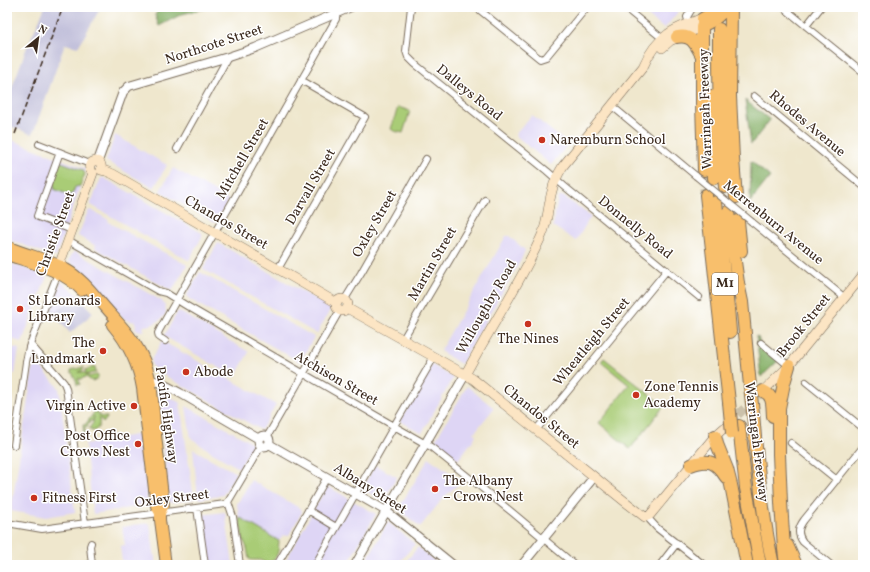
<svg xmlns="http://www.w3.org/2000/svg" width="870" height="572" viewBox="0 0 870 572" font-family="Vollkorn,serif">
  <rect width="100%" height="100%" fill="#fff"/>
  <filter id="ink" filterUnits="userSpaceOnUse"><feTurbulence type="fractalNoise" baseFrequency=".025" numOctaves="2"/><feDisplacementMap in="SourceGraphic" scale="8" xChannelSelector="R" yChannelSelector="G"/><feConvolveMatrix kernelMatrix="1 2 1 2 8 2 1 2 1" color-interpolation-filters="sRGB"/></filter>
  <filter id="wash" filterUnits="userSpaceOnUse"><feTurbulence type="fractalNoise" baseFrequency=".012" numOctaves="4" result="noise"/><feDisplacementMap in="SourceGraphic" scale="16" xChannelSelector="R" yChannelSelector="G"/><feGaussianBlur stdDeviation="0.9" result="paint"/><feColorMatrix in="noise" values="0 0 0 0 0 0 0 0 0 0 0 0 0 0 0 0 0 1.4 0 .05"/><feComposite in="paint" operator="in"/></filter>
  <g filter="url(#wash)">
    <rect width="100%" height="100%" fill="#efe7cd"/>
    <!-- built -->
    <path fill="#ded5f5" d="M638,7H682L664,29L638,8Z
      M532,115L568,144L551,165L515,135Z
      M115,135L167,165L154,188L106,161Z
      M7,138L86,169L56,257L7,239Z
      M173,168L229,200L215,223L160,191Z
      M104,178L202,233V237L189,260H188L91,205V203L101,178Z
      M562,196L564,197L591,216L576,241L553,226L558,198Z
      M91,210L109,220L108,222L187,265L172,291L95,248L96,246L78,236L88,211Z
      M506,236H509L525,250L521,260L461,364L440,351Z
      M218,243L331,308L317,334L203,269Z
      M74,251L162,301L165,306L166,311L165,315L160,320L155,323L151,325L144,326L143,328L145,330L142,331L136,330L135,328L136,326L135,322L124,319L93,283L81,270L68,261Z
      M7,262L47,276L22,342L7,338Z
      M200,272L314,337L300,362L189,299L187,295Z
      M61,281L78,295L56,312L52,307Z
      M178,311L249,352L235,377L164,336Z
      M162,341L276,405L261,430L155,370L152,366L151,362L152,358Z
      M7,346L19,349L15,374L7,372Z
      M34,360H35L59,388L75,512L46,517L11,511Z
      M432,365L453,378L422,433L400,421Z
      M467,386L494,408L474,433L476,434L474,439L458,460L435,441Z
      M160,393H164L180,403L194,499L171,503L168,501L163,439L158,398V396Z
      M186,406L254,444L239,468L211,452V451L197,443V442L191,438Z
      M141,434L148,480L147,505L93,514L85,444Z
      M193,449L236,473L223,495L200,499L198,498Z
      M429,458L462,481L444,497L420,527L398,509Z
      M375,465L397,477L383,501L362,489Z
      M251,480L301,509L302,512L289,535L286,536L283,535L279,541L239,517L237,504Z
      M327,486L376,514L347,565H283Z
      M225,512L233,565H207L200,515Z
      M388,522L415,544L397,565H364Z
      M148,523L150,525L156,565H127L125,564V560L122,561L120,546L125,545L122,527Z
      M418,547L439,565H403Z"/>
    <!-- industrial -->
    <path fill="#c3c1db" d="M45,7H101L78,47L65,44L34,131L31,134L7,125V101L27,47Z
      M78,295L93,313L70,333L50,310L52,307L56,312Z"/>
    <!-- green -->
    <path fill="#a9cc76" stroke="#727b4a" d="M398,107L410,111L403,133L394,131L391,129Z
      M61,162L83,170L85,174L80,186L75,187L73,193L69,195L54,189L55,186L51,185L59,163Z
      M604,358L664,406L630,449L599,423L629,385L601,362Z
      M84,367L82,371L78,372H82L86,374L85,370L95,367L96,372L86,375C91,378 92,375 96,375H98C98,379 95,380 92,381L86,377L80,379L78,378L80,384L77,385L76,380L71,371V370Z
      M96,410C98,415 101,418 107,417V418L103,423L102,420L99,418C100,424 99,430 92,431L90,430V427L93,423L94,416L93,421H90L89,424L87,425L88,427H85V433L86,437H84L83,425H85Z
      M239,517L279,541C278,553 279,556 268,564L260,560H252L249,559L247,548L243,539Z"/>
    <!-- forest -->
    <path fill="#86b067" stroke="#606d42" d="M161,7H212L182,14L159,26L155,15Z
      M745,100L770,120L751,144Z
      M751,161L770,177L750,202Z
      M756,336L758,337L760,344L779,360L761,377Z"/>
  </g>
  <g filter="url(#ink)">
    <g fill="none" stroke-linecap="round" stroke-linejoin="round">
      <!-- secondary-tunnel -->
      <path stroke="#cbc1aa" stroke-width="9" stroke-dasharray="9 4.5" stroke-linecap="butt" d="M728,424L763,391"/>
      <!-- motorway-tunnel -->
      <path stroke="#cbc1aa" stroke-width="12" stroke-dasharray="12 6" stroke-linecap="butt" d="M704,170L706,195"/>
      <defs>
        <path id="minor" d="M411,7L406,51L408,57L415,64L547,171L564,186L699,297
          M476,7L540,59L546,57L587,7
          M624,7L663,39
          M783,7L806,26L863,72
          M689,24L687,17L693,7
          M806,26L821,7
          M754,96L863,186
          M612,106L696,176
          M39,144L90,164
          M177,149L228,57
          M60,152L37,216L38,217L72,230
          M752,222L845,298
          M68,240L158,291L166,293L187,306L394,426L431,447L513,513L575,565
          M278,269L365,117L301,80
          M345,299L361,273L426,159
          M403,339L485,200
          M165,341L159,337L158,333L160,329L336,19V13
          M761,343L789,366
          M30,344L64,383L66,388L85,523
          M806,382L863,428
          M536,430L667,270
          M267,437L340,310
          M791,443L837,480
          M14,445L26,362L29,347L56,278L57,272
          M228,502L233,517L240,565
          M197,508L205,565
          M308,510L336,527
          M647,517L657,528L704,565
          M7,523L42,529L225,504L228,502L261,446
          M91,543L90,546L92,565
          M277,565L327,477
          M315,565L394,426L434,357
          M660,565L677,543
          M831,565L803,542C797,534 798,528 804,520L863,447"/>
        <path id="tertiary" d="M7,9L8,7
          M98,161L123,92L129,86L228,57L255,48L351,7
          M145,379L159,382L180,393L259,439
          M258.5 441a5.5 5.5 0 1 1 11 0a5.5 5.5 0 1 1-11 0Z
          M269,444L386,511L453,565
          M355,565L465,375
          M522,565L594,477"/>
        <path id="secondary" d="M662,48L670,41L702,27
          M101,170L106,171L113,174L337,303
          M93,173C81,162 104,154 101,170
          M57,271L93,173
          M336 305a6 6 0 1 1 12 0a6 6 0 1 1-12 0Z
          M347,308L473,379L623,500L645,517L650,515L715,436L724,428
          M465,375C490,328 520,284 542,235C548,221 548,205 552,191C554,181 558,174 563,166L643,67C648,55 657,42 668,34C677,27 691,23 702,18
          M763,391L789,366L863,275"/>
        <path id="primary" d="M717,7L709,14L702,18V27C713,22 721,17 728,7
          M7,246C26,255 48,258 66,269C82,278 93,293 105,307C118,322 133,337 142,355C153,377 153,403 155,426C158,452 161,479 164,505L160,513V520L166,565
          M7,255C34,264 62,270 82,291
          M112,325C128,344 138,364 142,388L156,506L160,513"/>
        <path id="motorway" d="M731,7L730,96L733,159L736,197
          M702,27V104L704,170
          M719,29C719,82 719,135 725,187
          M677,37C691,34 695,43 701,54
          M711,96V131L714,178
          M706,195L729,402
          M716,202L728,308L730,332
          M728,212L738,283L742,302L750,386
          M738,221L741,251
          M763,391C774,396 772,405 773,416
          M753,413C757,464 762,515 773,565
          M739,426L746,488L760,565
          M715,436L717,444L727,469L731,485L747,565
          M691,465C709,458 716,462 726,477
          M787,545L796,565
          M786,565L784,549L781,502L779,454V408L784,383L789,366"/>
      </defs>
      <!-- minor casing -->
      <use href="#minor" stroke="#7a6c5b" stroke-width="8"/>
      <!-- tertiary casing -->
      <use href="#tertiary" stroke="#7a6c5b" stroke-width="10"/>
      <!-- secondary casing -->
      <use href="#secondary" stroke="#7a6c5b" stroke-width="10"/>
      <!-- primary casing -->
      <use href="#primary" stroke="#7a6c5b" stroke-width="12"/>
      <!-- motorway casing -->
      <use href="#motorway" stroke="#7a6c5b" stroke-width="14"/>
      <!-- minor -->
      <use href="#minor" stroke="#fff" stroke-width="6"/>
      <!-- tertiary -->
      <use href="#tertiary" stroke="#fff" stroke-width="8"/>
      <!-- secondary -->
      <use href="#secondary" stroke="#fce5c4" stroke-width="9"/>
      <!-- primary -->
      <use href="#primary" stroke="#f8bf6c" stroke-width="10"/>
      <!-- motorway -->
      <use href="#motorway" stroke="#f8bf6c" stroke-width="12"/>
      <!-- rail -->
      <path stroke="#3b2a1e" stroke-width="1.5" stroke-dasharray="6 3" stroke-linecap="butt" d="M15,134L63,7"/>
      <defs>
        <path id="minor-bridge" d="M696,176L752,222"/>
        <path id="motorway-bridge" d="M750,386L753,413
          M729,402L732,433"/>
      </defs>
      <!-- minor-bridge casing -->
      <use href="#minor-bridge" stroke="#7a6c5b" stroke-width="8" stroke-linecap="butt"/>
      <!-- motorway-bridge casing -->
      <use href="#motorway-bridge" stroke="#7a6c5b" stroke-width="14" stroke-linecap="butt"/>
      <!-- minor-bridge -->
      <use href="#minor-bridge" stroke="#fff" stroke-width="6"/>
      <!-- motorway-bridge -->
      <use href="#motorway-bridge" stroke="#f8bf6c" stroke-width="12"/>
    </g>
  </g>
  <!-- markers -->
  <g fill="#c8321e" stroke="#fff" stroke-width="1.5">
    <circle cx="542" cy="140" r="4"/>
    <circle cx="20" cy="309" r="4"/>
    <circle cx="528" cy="324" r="4"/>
    <circle cx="103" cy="351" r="4"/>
    <circle cx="186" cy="372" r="4"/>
    <circle cx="636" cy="395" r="4"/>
    <circle cx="134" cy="406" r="4"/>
    <circle cx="138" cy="444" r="4"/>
    <circle cx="435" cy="489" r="4"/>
    <circle cx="34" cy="498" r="4"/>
  </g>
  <g text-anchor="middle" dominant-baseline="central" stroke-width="3" stroke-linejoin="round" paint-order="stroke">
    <!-- shield labels -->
    <rect fill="#fff" stroke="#766a62" stroke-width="1" x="712" y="273" width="26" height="22" rx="3"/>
    <g font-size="13" font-weight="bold" fill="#3b2a1e">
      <text x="725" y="284">M1</text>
    </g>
    <!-- street labels -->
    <g font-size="14" fill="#3b2a1e" stroke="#fff">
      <text transform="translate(214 45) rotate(-18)">Northcote Street</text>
      <text transform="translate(469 93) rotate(39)">Dalleys Road</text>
      <text transform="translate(706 109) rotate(-92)">Warringah Freeway</text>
      <text transform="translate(807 124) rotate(40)">Rhodes Avenue</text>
      <text transform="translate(243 159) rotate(-60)">Mitchell Street</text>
      <text transform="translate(311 187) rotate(-60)">Darvall Street</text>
      <text transform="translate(226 223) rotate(30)">Chandos Street</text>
      <text transform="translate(773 223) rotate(39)">Merrenburn Avenue</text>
      <text transform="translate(375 224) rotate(-60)">Oxley Street</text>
      <text transform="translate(635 228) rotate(39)">Donnelly Road</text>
      <text transform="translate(56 234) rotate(-70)">Christie Street</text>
      <text transform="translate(433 264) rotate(-60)">Martin Street</text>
      <text transform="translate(487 307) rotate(-60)">Willoughby Road</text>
      <text transform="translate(804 326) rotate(-51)">Brook Street</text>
      <text transform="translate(592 342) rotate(-50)">Wheatleigh Street</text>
      <text transform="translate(336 379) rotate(30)">Atchison Street</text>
      <text transform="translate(166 415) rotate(82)">Pacific Highway</text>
      <text transform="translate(541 417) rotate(39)">Chandos Street</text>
      <text transform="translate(756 442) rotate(83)">Warringah Freeway</text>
      <text transform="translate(370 489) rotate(32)">Albany Street</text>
      <text transform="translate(172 499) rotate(-7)">Oxley Street</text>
    </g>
    <!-- poi labels -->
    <g font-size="14" fill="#3b2a1e" stroke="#fff" text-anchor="start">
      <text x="550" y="140">Naremburn School</text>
      <text x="28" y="301">St Leonards<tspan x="28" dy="16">Library</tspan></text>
      <text x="528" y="339" text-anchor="middle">The Nines</text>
      <text x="95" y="343" text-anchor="end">The<tspan x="95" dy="16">Landmark</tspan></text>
      <text x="194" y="372">Abode</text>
      <text x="644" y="387">Zone Tennis<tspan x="644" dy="16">Academy</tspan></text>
      <text x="126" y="406" text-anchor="end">Virgin Active</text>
      <text x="130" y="436" text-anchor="end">Post Office<tspan x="130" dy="16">Crows Nest</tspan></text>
      <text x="443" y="481">The Albany<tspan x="443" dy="16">– Crows Nest</tspan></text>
      <text x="42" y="498">Fitness First</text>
    </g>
  </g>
  <!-- margin -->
  <rect width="870" height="572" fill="none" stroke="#fff" stroke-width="24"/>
  <!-- north arrow -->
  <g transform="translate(38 38) rotate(29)" stroke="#ffffff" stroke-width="3" paint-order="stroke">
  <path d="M0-3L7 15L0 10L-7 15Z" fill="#3b2a1e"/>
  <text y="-6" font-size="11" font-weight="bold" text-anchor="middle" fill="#3b2a1e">N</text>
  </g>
</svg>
